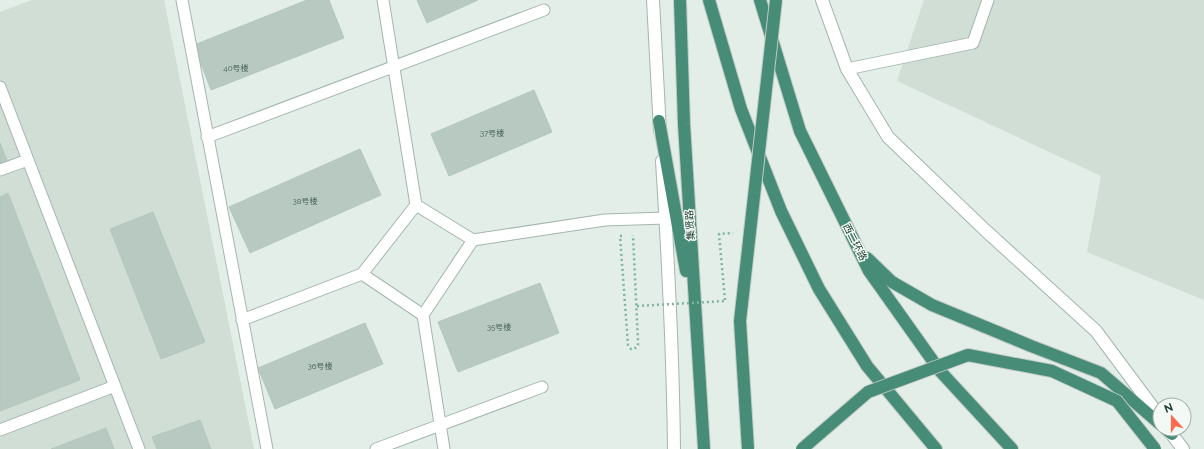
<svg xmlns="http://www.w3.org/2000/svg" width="1204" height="449" viewBox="0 0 1204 449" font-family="Raleway,'Noto Sans SC',sans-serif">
  <rect width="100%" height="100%" fill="#e2eee7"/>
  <!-- built -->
  <path fill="#d0ded6" d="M32,0H164L254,449H0V12Z
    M924,0H1204V300L1087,252L1101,176L897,81Z"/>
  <!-- building -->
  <path fill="#b7c9c0" stroke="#b3c8be" d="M307,0H329L344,38L211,90L194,45Z
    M417,0H478L427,23Z
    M534,90L552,132L449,176L431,134Z
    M0,143L7,160L0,163Z
    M360,149L381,195L250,253L229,207Z
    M8,193L80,380L0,411V197Z
    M153,212L205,342L161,359L110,229Z
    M540,283L559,333L458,372L438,322Z
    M365,323L383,364L275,409L258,368Z
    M200,420L211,449H157L152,437Z
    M106,428L114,449H51Z"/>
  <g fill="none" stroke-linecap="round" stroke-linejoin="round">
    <defs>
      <path id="service" d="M182,0L267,449
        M383,0L416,205L362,274L423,315L473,240L416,205
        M847,69L973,43L988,0
        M0,87L28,160
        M207,137L544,10
        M0,170L28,160L139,449
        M473,240L605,220L666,218
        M423,315L444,449
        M242,320L362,274
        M0,430L115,386
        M376,449L542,387"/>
      <path id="tertiary" d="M653,0L660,131
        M822,0L847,69L888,137L985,230L1096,331L1160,417
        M662,161C668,257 673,353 674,449
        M1168,429L1183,449"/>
      <path id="trunk" d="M680,0L684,124L704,449
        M709,0L741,109L781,211L819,289L867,366L936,449
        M760,0L800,131L869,271L940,371L1012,449
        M659,121L686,271
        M867,258L892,282L932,305L1031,346L1101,373L1160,424
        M1166,429L1172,434"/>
    </defs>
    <!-- service casing -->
    <use href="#service" stroke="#a4b6ae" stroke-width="13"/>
    <!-- tertiary casing -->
    <use href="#tertiary" stroke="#a4b6ae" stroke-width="14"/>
    <!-- trunk casing -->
    <use href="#trunk" stroke="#c1cac6" stroke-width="14"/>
    <!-- path -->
    <path stroke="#7fb49f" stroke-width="2.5" stroke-dasharray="2 3" stroke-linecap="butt" d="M622,236H620L628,345L631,349H634L638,346V342L633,235
      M725,300L719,234L733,233"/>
    <!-- service -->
    <use href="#service" stroke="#fff" stroke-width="11"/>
    <!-- tertiary -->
    <use href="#tertiary" stroke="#fff" stroke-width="12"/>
    <!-- trunk -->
    <use href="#trunk" stroke="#468c76" stroke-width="12"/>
    <defs>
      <path id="trunk-bridge" d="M748,449L740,321L776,0
        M802,449L868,392L968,355L1052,371L1117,401L1155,449"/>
    </defs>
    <!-- trunk-bridge casing -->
    <use href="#trunk-bridge" stroke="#c1cac6" stroke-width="14" stroke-linecap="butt"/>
    <!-- path-bridge -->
    <path stroke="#7fb49f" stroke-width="2.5" stroke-dasharray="2 3" stroke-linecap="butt" d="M637,306L725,301"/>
    <!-- trunk-bridge -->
    <use href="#trunk-bridge" stroke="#468c76" stroke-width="12"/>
  </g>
  <g text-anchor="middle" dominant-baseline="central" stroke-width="3" stroke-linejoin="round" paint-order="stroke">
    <!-- number labels -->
    <g font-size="8" fill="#466258">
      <text x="236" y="68">40号楼</text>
      <text x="492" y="133">37号楼</text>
      <text x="305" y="201">38号楼</text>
      <text x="499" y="327">35号楼</text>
      <text x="320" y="366">36号楼</text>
    </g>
    <!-- street labels -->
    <g font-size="10" fill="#204035" stroke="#f3faf6">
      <text transform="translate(690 225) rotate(-94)">集贤路</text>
      <text transform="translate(855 242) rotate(63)">西二环路</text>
    </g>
  </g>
  <!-- north arrow -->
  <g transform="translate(1172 417) rotate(339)"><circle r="19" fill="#f3faf6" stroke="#9fb0a9"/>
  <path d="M0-3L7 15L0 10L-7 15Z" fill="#ff6b4e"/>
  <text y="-6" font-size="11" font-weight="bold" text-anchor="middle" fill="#204035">N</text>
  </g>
</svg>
